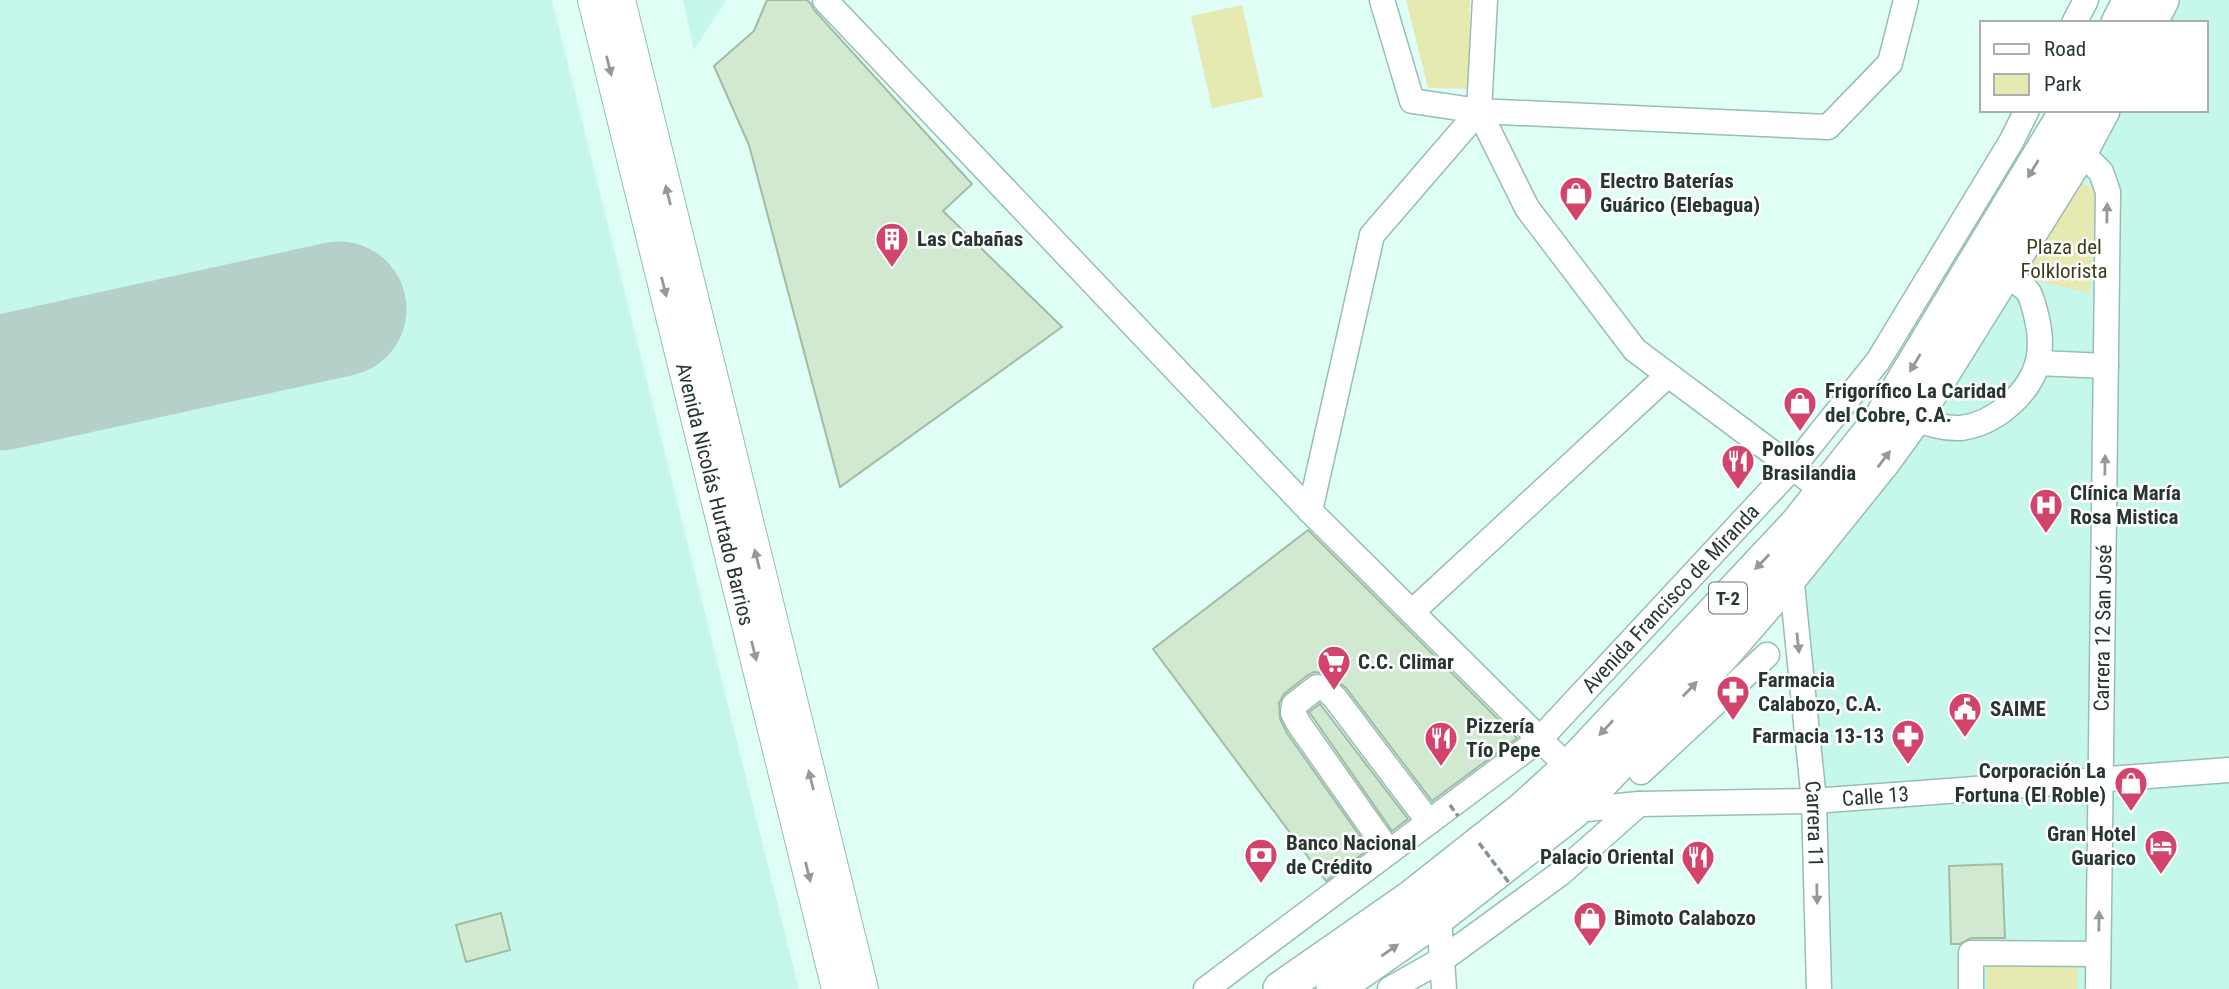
<svg xmlns="http://www.w3.org/2000/svg" width="2229" height="989" viewBox="0 0 2229 989" font-family="'Roboto Condensed',sans-serif">
  <rect width="100%" height="100%" fill="#dffef6"/>
  <!-- built -->
  <path fill="#c6f7eb" d="M0,0H552L799,989H0Z
    M683,0H726L694,50Z
    M2174,0H2229V989H1820L1798,582L2120,110H2206V23H2163Z"/>
  <!-- green -->
  <path fill="#e6e9b0" d="M1406,0H1470L1469,89L1428,88Z
    M1242,5L1263,97L1212,108L1191,16Z
    M2077,181L2096,190L2090,293L2023,277Z
    M1987,959L2078,961L2077,989H1987Z"/>
  <g fill="none" stroke-linecap="round" stroke-linejoin="round">
    <!-- runway -->
    <path stroke="#b4d0c8" stroke-width="135" d="M0,383L339,309"/>
  </g>
  <!-- building -->
  <path fill="#d1e9d0" stroke="#a3bba3" stroke-width="2" d="M767,0H807L811,4L814,10L972,184L943,211L1062,327L840,487L749,145L714,66L754,31Z
    M1308,530L1517,738L1432,801L1346,688L1329,674L1314,672L1308,675L1284,694L1279,703L1280,719L1287,733L1369,849L1326,881L1153,649Z
    M1320,704L1408,819L1392,831L1312,716L1309,712Z
    M2002,864L2005,938H1971L1960,944H1951L1949,866Z
    M501,913L510,950L466,962L456,925Z"/>
  <g fill="none" stroke-linecap="round" stroke-linejoin="round">
    <defs>
      <g id="minor">
        <path d="M825,0L1310,511"/>
        <path d="M1382,0L1412,101L1479,111"/>
        <path d="M1485,0L1479,111L1828,127L1890,63L1906,0"/>
        <path d="M2074,23L2086,0"/>
        <path d="M2080,151L2101,172L2108,192L2098,989"/>
        <path d="M2038,363L2106,366"/>
        <path d="M1914,418C1929,424 1944,429 1961,428C1994,424 2030,394 2038,361C2041,348 2040,332 2037,319C2035,310 2033,301 2029,293C2024,285 2011,279 2003,274"/>
        <path id="s1" d="M1791,575L1814,801L1819,989"/>
        <path d="M1412,612L1668,375"/>
        <path d="M1569,768L1310,511L1372,235L1479,111L1527,208L1635,350L1825,492"/>
        <path d="M1641,772L1767,655"/>
        <path id="s2" d="M1566,811L1639,804L1814,801L2229,770"/>
        <path d="M1389,852L1299,724L1293,713L1294,705L1317,687L1326,689L1335,698L1429,822"/>
        <path d="M1439,916L1444,989"/>
        <path id="s3" d="M1206,989L1540,739L1793,467L1878,361L2011,142L2027,110"/>
        <path d="M1390,989L1443,959L1561,873L1639,804"/>
        <path d="M1971,989V953L2098,954"/>
      </g>
      <g id="major">
        <path id="s4" d="M593,0L837,989"/>
        <path d="M620,0L863,989"/>
      </g>
      <path id="highway" d="M2119,23L2131,0
        M2149,23L2161,0
        M1281,989L1413,897L1523,810L1569,768L1797,525L1882,418L2068,110
        M1334,989L1439,916L1573,811L1719,658L1791,575L1882,462L1914,418L2080,151L2102,110"/>
    </defs>
    <!-- minor casing -->
    <use href="#minor" stroke="#98bdb4" stroke-width="27"/>
    <!-- major casing -->
    <use href="#major" stroke="#98bdb4" stroke-width="32"/>
    <!-- highway casing -->
    <use href="#highway" stroke="#98bdb4" stroke-width="38"/>
    <!-- minor -->
    <use href="#minor" stroke="#fff" stroke-width="24"/>
    <!-- major -->
    <use href="#major" stroke="#fff" stroke-width="30"/>
    <!-- highway -->
    <use href="#highway" stroke="#fff" stroke-width="35"/>
    <!-- path-bridge -->
    <path stroke="#7e948e" stroke-width="3.5" stroke-dasharray="7 3.5" stroke-linecap="butt" d="M1450,805L1458,816
      M1479,843L1510,884"/>
  </g>
  <!-- one-way arrows -->
  <defs><path id="oneway-solid" d="M-6-.8H1V-3.2L6.5 0L1 3.2V.8H-6Z" transform="scale(1.75)"/></defs>
  <g fill="#939a98">
    <use href="#oneway-solid" transform="translate(609 66) rotate(76)"/>
    <use href="#oneway-solid" transform="translate(2033 169) rotate(121)"/>
    <use href="#oneway-solid" transform="translate(668 195) rotate(-104)"/>
    <use href="#oneway-solid" transform="translate(2107 213) rotate(-89)"/>
    <use href="#oneway-solid" transform="translate(664 287) rotate(76)"/>
    <use href="#oneway-solid" transform="translate(1915 363) rotate(121)"/>
    <use href="#oneway-solid" transform="translate(1884 459) rotate(-53)"/>
    <use href="#oneway-solid" transform="translate(2105 465) rotate(-89)"/>
    <use href="#oneway-solid" transform="translate(757 559) rotate(-104)"/>
    <use href="#oneway-solid" transform="translate(1762 562) rotate(134)"/>
    <use href="#oneway-solid" transform="translate(1798 643) rotate(84)"/>
    <use href="#oneway-solid" transform="translate(754 651) rotate(76)"/>
    <use href="#oneway-solid" transform="translate(1690 689) rotate(-46)"/>
    <use href="#oneway-solid" transform="translate(1606 728) rotate(133)"/>
    <use href="#oneway-solid" transform="translate(811 780) rotate(-104)"/>
    <use href="#oneway-solid" transform="translate(808 872) rotate(76)"/>
    <use href="#oneway-solid" transform="translate(1817 894) rotate(89)"/>
    <use href="#oneway-solid" transform="translate(2099 921) rotate(-89)"/>
    <use href="#oneway-solid" transform="translate(1390 950) rotate(-35)"/>
  </g>
  <!-- icons -->
  <defs>
    <symbol id="shop-pin" viewBox="-11 -11 22 30"><path d="M0 17L-7.5 6A9.5 9.5 0 1 1 7.5 6Z" fill="#d2446b" stroke="#fff"/><path d="M-5-2.5h2.3a2.7 3.5 0 0 1 5.4 0H5L5.5 6h-11ZM-1.5-2.5h3a1.5 2.3 0 0 0-3 0Z" fill="#fff"/></symbol>
    <symbol id="building-pin" viewBox="-11 -11 22 30"><path d="M0 17L-7.5 6A9.5 9.5 0 1 1 7.5 6Z" fill="#d2446b" stroke="#fff"/><path d="M-4-6H4V6H1V3H-1V6H-4ZM-2.5-4.3h1.7v1.8h-1.7ZM.8-4.3h1.7v1.8H.8ZM-2.5-1h1.7V.8h-1.7ZM.8-1h1.7V.8H.8Z" fill="#fff"/></symbol>
    <symbol id="restaurant-pin" viewBox="-11 -11 22 30"><path d="M0 17L-7.5 6A9.5 9.5 0 1 1 7.5 6Z" fill="#d2446b" stroke="#fff"/><path d="M-5-6h1v4h1v-4h1v4h1v-4h1v5L-1.5 .5V6h-2V.5L-5-1ZM5-6V6H3V1.5H1.5Q1.5-4 5-6Z" fill="#fff"/></symbol>
    <symbol id="hospital-pin" viewBox="-11 -11 22 30"><path d="M0 17L-7.5 6A9.5 9.5 0 1 1 7.5 6Z" fill="#d2446b" stroke="#fff"/><path d="M-5-5h3v3.5h4V-5h3V5h-3V1.5h-4V5h-3Z" fill="#fff"/></symbol>
    <symbol id="supermarket-pin" viewBox="-11 -11 22 30"><path d="M0 17L-7.5 6A9.5 9.5 0 1 1 7.5 6Z" fill="#d2446b" stroke="#fff"/><path d="M-6-5.5h2.5l.6 2H6L4.5 2H-2.5L-4.4-4H-6ZM-1.5 3.2a1.3 1.3 0 1 0 .1 0ZM3 3.2a1.3 1.3 0 1 0 .1 0Z" fill="#fff"/></symbol>
    <symbol id="pharmacy-pin" viewBox="-11 -11 22 30"><path d="M0 17L-7.5 6A9.5 9.5 0 1 1 7.5 6Z" fill="#d2446b" stroke="#fff"/><path d="M-2-6h4v4h4v4h-4v4h-4v-4h-4v-4h4Z" fill="#fff"/></symbol>
    <symbol id="civic-pin" viewBox="-11 -11 22 30"><path d="M0 17L-7.5 6A9.5 9.5 0 1 1 7.5 6Z" fill="#d2446b" stroke="#fff"/><path d="M-.6-6.5H3V-4.5H.6V-3L4-1V1h2V6H-6V1h2V-1L-.6-3ZM-1.2 2.5V6h2.4V2.5Z" fill="#fff"/></symbol>
    <symbol id="hotel-pin" viewBox="-11 -11 22 30"><path d="M0 17L-7.5 6A9.5 9.5 0 1 1 7.5 6Z" fill="#d2446b" stroke="#fff"/><path d="M-6-4.5h1.5V1H6V5H4.5V3h-9V5H-6ZM-4 0a1.8 1.8 0 1 1 3.6 0ZM.5 0V-2.5h3Q6-2.5 6 0Z" fill="#fff"/></symbol>
    <symbol id="bank-pin" viewBox="-11 -11 22 30"><path d="M0 17L-7.5 6A9.5 9.5 0 1 1 7.5 6Z" fill="#d2446b" stroke="#fff"/><path d="M-6-4H6V4H-6ZM0-2.3a2.3 2.3 0 1 0 0 4.6a2.3 2.3 0 1 0 0-4.6Z" fill="#fff"/></symbol>
  </defs>
  <g fill-rule="evenodd">
    <use href="#shop-pin" x="1557" y="174" width="38" height="52"/>
    <use href="#building-pin" x="873" y="220" width="38" height="52"/>
    <use href="#shop-pin" x="1781" y="384" width="38" height="52"/>
    <use href="#restaurant-pin" x="1719" y="442" width="38" height="52"/>
    <use href="#hospital-pin" x="2027" y="486" width="38" height="52"/>
    <use href="#supermarket-pin" x="1315" y="643" width="38" height="52"/>
    <use href="#pharmacy-pin" x="1714" y="673" width="38" height="52"/>
    <use href="#civic-pin" x="1946" y="690" width="38" height="52"/>
    <use href="#pharmacy-pin" x="1889" y="717" width="38" height="52"/>
    <use href="#restaurant-pin" x="1422" y="719" width="38" height="52"/>
    <use href="#shop-pin" x="2112" y="764" width="38" height="52"/>
    <use href="#hotel-pin" x="2142" y="827" width="38" height="52"/>
    <use href="#bank-pin" x="1242" y="836" width="38" height="52"/>
    <use href="#restaurant-pin" x="1679" y="838" width="38" height="52"/>
    <use href="#shop-pin" x="1571" y="899" width="38" height="52"/>
  </g>
  <g text-anchor="middle" dominant-baseline="central" stroke-width="5" stroke-linejoin="round" paint-order="stroke">
    <!-- shield labels -->
    <rect fill="#fff" stroke="#687270" stroke-width="2" x="1709" y="582.5" width="38" height="31" rx="5"/>
    <g font-size="19" font-weight="bold" fill="#273632">
      <text x="1728" y="598">T-2</text>
    </g>
    <!-- poi labels -->
    <g font-size="21" font-weight="bold" fill="#273632" stroke="#fff" text-anchor="start">
      <text x="1600" y="181">Electro Baterías<tspan x="1600" dy="24">Guárico (Elebagua)</tspan></text>
      <text x="917" y="239">Las Cabañas</text>
      <text x="1825" y="391">Frigorífico La Caridad<tspan x="1825" dy="24">del Cobre, C.A.</tspan></text>
      <text x="1762" y="449">Pollos<tspan x="1762" dy="24">Brasilandia</tspan></text>
      <text x="2070" y="493">Clínica María<tspan x="2070" dy="24">Rosa Mistica</tspan></text>
      <text x="1358" y="662">C.C. Climar</text>
      <text x="1758" y="680">Farmacia<tspan x="1758" dy="24">Calabozo, C.A.</tspan></text>
      <text x="1990" y="709">SAIME</text>
      <text x="1466" y="726">Pizzería<tspan x="1466" dy="24">Tío Pepe</tspan></text>
      <text x="1884" y="736" text-anchor="end">Farmacia 13-13</text>
      <text x="2106" y="771" text-anchor="end">Corporación La<tspan x="2106" dy="24">Fortuna (El Roble)</tspan></text>
      <text x="2136" y="834" text-anchor="end">Gran Hotel<tspan x="2136" dy="24">Guarico</tspan></text>
      <text x="1286" y="843">Banco Nacional<tspan x="1286" dy="24">de Crédito</tspan></text>
      <text x="1674" y="857" text-anchor="end">Palacio Oriental</text>
      <text x="1614" y="918">Bimoto Calabozo</text>
    </g>
    <!-- park labels -->
    <g font-size="21" fill="#3e3f18" stroke="#fff">
      <text x="2064" y="247">Plaza del<tspan x="2064" dy="24">Folklorista</tspan></text>
    </g>
    <!-- street labels -->
    <g font-size="21" fill="#273632" stroke="#fff">
      <text stroke="none"><textPath href="#s4" startOffset="509">Avenida Nicolás Hurtado Barrios</textPath></text>
      <text stroke="none"><textPath href="#s3" startOffset="609">Avenida Francisco de Miranda</textPath></text>
      <text transform="translate(2103 628) rotate(-89)">Carrera 12 San José</text>
      <text stroke="none"><textPath href="#s2" startOffset="310">Calle 13</textPath></text>
      <text stroke="none"><textPath href="#s1" startOffset="250">Carrera 11</textPath></text>
    </g>
  </g>
  <!-- legend -->
  <rect x="1980" y="21" width="228" height="91" fill="#ffffff" stroke="#a9afad" stroke-width="2"/>
  <rect x="1994" y="44" width="35" height="10" fill="#ffffff" stroke="#a9afad" stroke-width="2"/>
  <text x="2044" y="56" font-size="21" fill="#273632">Road</text>
  <rect x="1994" y="74" width="35" height="21" fill="#e6e9b0" stroke="#a9afad" stroke-width="2"/>
  <text x="2044" y="91" font-size="21" fill="#273632">Park</text>
</svg>
